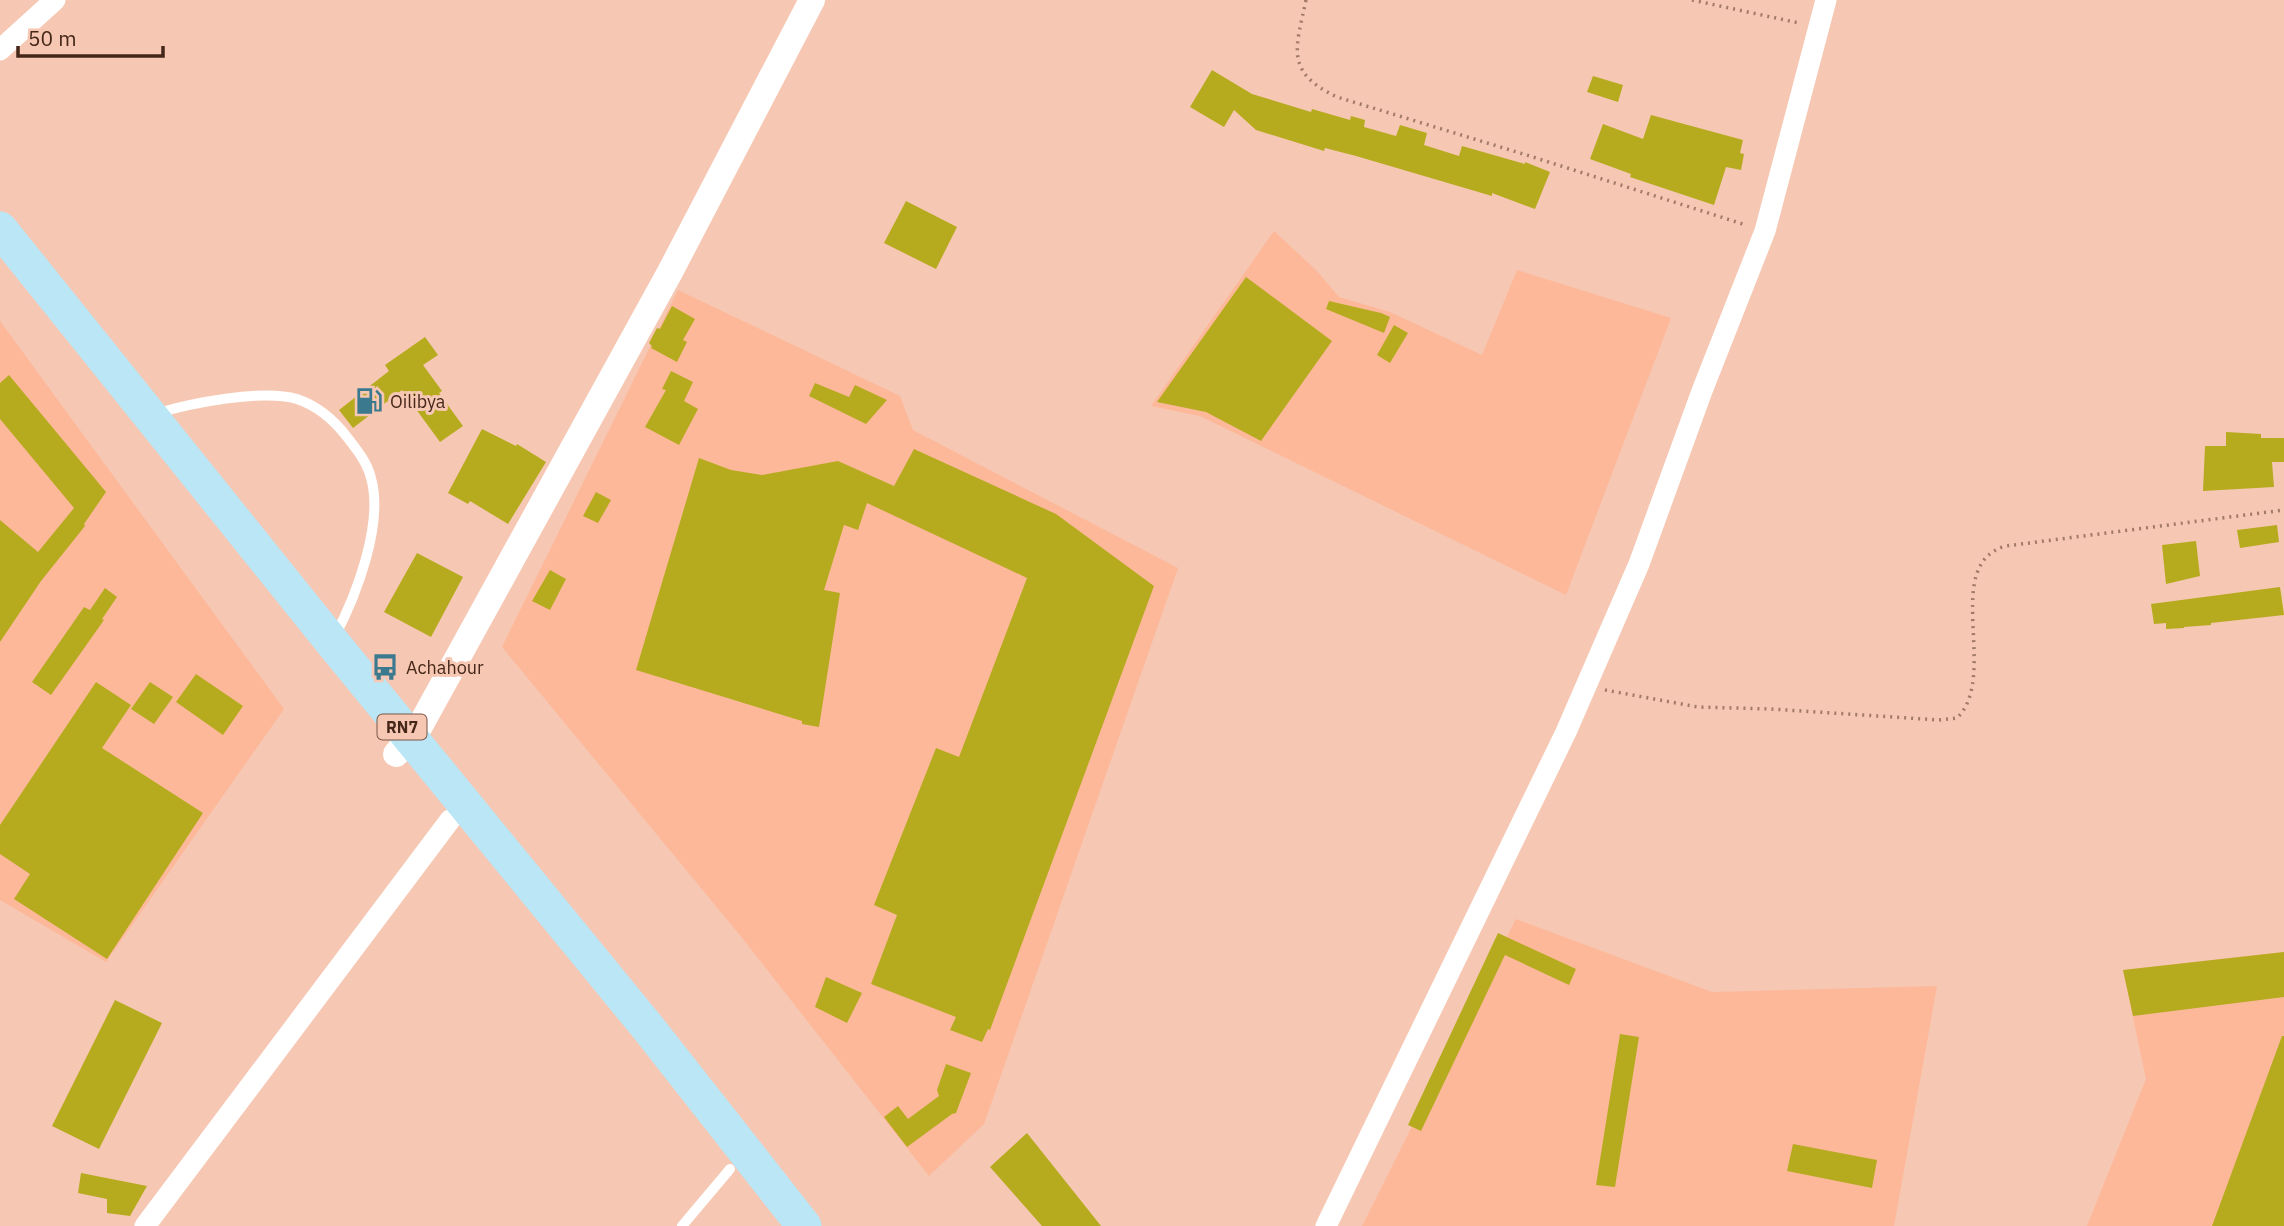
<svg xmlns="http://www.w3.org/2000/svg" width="2284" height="1226" viewBox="0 0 2284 1226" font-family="'IBM Plex Sans',sans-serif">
  <rect width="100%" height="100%" fill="#f6c7b2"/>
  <!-- built -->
  <path fill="#fdb89a" d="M1274,231L1316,270L1339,297L1390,312L1482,355L1517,270L1671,318L1566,595L1200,416L1151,406Z
    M678,290L900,396L913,430L1178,568L984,1124L929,1176L739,934L502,647Z
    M0,321L284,709L106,962L0,900Z
    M1516,919L1712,992L1937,986L1894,1226H1362Z
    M2284,952V1226H2087L2146,1079L2123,970Z"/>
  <!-- building -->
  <path fill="#b6ab1e" d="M1212,70L1252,94L1311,112L1312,109L1350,120L1351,116L1365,120L1364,127L1396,136L1400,125L1427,133L1424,145L1459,156L1462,146L1525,164V162L1550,172L1535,209L1492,193V196L1356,156L1325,148L1324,151L1256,130L1234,110L1224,127L1190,107Z
    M1593,76L1623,85L1618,102L1587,92Z
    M1651,115L1743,140L1740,153L1744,154L1741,170L1726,167L1714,205L1630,177L1631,174L1590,159L1603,124L1643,139Z
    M906,201L957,227L936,269L884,243Z
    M1246,277L1332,341L1261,441L1206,412L1157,402Z
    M1329,301L1381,313L1390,317L1384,333L1326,309Z
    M672,306L695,319L683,340L687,342L677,362L651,348L652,346L649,343L657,328L660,329Z
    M1394,325L1408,333L1390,363L1377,355Z
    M425,337L438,355L423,365L442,391L439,393L463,426L440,442L402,390L353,428L339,410L389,371L385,365Z
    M671,371L693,382L684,401L698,409L679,445L645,427L666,390L662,389Z
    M9,375L106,492L84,524L85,526L41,581L0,642V520L38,552L74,508L0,419V383Z
    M815,383L849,397L855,385L887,400L866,424L809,396Z
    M482,429L516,446L517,444L546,462L508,524L470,501L468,504L448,493Z
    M2226,432L2261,434V438H2284V462H2272L2274,487L2203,491L2205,446H2226Z
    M914,449L1056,514L1154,586L990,1030L988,1029L982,1042L950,1030L956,1017L871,984L897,915L874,905L936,748L959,757L1027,578L867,503L858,530L844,525L824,590L840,593L819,727L802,724V721L636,670L699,458L731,470L762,475L838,461L894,486Z
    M596,492L611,500L598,523L583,516Z
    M2277,525L2279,542L2240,548L2237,530Z
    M2196,541L2200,576L2166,584L2162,545Z
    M417,553L463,577L431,637L384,612Z
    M550,570L566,579L550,610L532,601Z
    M2280,587L2284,615L2211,623V625L2184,627V628L2166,629V623L2154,624L2151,604Z
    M105,588L117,597L102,619L104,620L51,695L32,682L84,607L90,610Z
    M196,674L243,706L223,735L176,702Z
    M96,682L131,705L102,748L203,813L107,959L14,899L30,874L0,854V825Z
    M150,682L173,697L154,724L131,709Z
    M1498,933L1576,969L1569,985L1505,955L1421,1131L1408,1125Z
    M2284,952V997L2133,1016L2123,970Z
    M826,977L862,993L847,1023L815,1007Z
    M115,1000L162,1023L99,1149L52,1126Z
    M1620,1034L1639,1037L1615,1187L1596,1185Z
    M2282,1036H2284V1226H2212Z
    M946,1064L971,1073L956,1113L952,1114L907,1147L884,1117L898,1106L908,1119L939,1096L937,1090Z
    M1027,1133L1101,1226H1042L990,1167Z
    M1793,1144L1877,1160L1872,1188L1787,1171Z
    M81,1173L147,1186L130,1216L107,1213V1199L78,1193Z"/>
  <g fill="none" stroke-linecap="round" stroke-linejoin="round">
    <!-- path -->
    <path stroke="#a17a69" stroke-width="3.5" stroke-dasharray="2 5" stroke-linecap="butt" d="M1306,0C1296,48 1284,72 1337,97L1533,157L1746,225
      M1692,0L1799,23
      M1605,690L1698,707L1771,709L1939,720L1957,718C2000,676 1940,564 2006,546L2284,510"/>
    <!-- service -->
    <path stroke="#fff" stroke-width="10" d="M155,414C190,403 262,389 297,399C318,406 334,420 347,437C357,450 367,462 371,478C384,524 356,596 335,636
      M682,1226L730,1169"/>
    <!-- minor -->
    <path stroke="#fff" stroke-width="21" d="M0,50L55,0
      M145,1226L450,820
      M1326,1226L1566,732L1639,564L1702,391L1765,231L1826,0"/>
    <!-- tertiary -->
    <path stroke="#fff" stroke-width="26" d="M396,754L420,726L670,272L812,0"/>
    <!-- trunk -->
    <path stroke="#bae6f6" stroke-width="35" d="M0,229L332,642L649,1029L804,1226"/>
  </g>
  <!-- icons -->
  <defs>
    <symbol id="fuel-bare" viewBox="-9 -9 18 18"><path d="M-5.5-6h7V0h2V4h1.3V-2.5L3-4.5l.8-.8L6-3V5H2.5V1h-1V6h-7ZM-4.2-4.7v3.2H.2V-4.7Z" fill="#3b798f" stroke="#f6c7b2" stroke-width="2.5" paint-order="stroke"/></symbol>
    <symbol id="bus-bare" viewBox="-9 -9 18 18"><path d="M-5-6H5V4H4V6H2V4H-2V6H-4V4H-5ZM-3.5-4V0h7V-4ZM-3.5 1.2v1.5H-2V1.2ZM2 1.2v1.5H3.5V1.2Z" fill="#3b798f" stroke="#f6c7b2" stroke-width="2.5" paint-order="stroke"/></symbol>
  </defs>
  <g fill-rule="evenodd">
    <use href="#fuel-bare" x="350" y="382" width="38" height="38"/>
    <use href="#bus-bare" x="366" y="648" width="38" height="38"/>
  </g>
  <g text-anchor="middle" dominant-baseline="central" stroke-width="6" stroke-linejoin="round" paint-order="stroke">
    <!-- shield labels -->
    <rect fill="#f6c7b2" stroke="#7a5747" stroke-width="2" x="377.5" y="714.5" width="49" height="25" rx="5"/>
    <g font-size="16" font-weight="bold" fill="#452719">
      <text x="402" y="727">RN7</text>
    </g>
    <!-- poi labels -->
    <g font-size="18" fill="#452719" stroke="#f6c7b2" text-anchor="start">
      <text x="390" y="401">Oilibya</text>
      <text x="406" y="667">Achahour</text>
    </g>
  </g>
  <!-- scale -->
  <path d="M18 46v10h145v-10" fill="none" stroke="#452719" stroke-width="3.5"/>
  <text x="28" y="46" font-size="21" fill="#452719" stroke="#f6c7b2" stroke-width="5" paint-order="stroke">50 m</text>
</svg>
